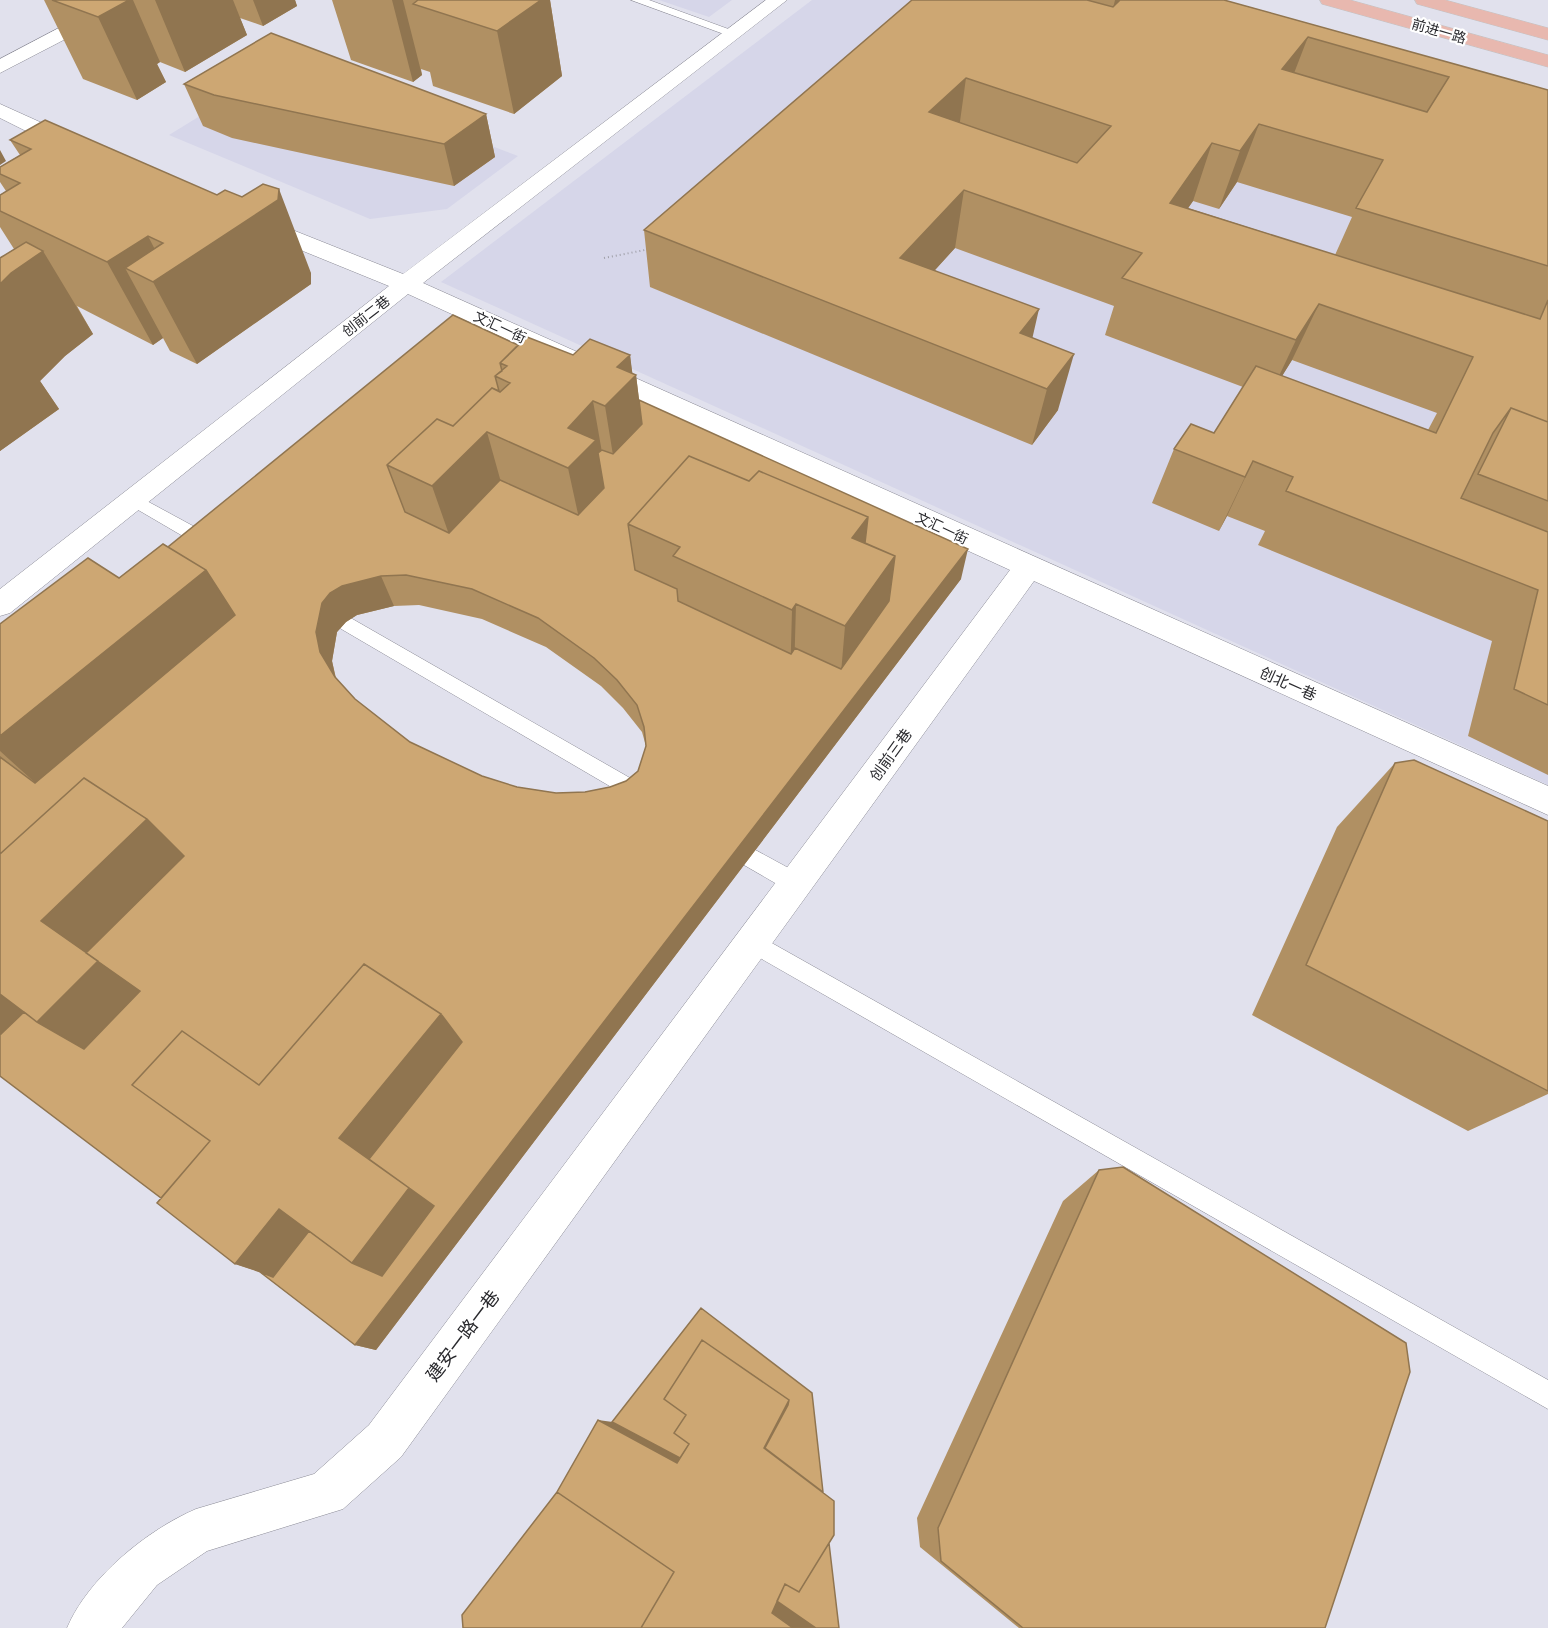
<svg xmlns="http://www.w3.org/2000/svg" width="1548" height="1628" viewBox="0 0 1548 1628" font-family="'Crimson Pro','Noto Sans SC',serif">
  <rect width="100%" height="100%" fill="#e1e1ed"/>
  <!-- built -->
  <path fill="#d6d6e9" d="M659,0H732L709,17Z
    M812,0H1192L1548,108V785L441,282Z
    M283,65L518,156L447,209L370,219L169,135Z"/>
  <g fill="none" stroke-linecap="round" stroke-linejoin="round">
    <defs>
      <path id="lane" d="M631,0H649L742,34L736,38L732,37Z
        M134,494L217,539L220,544L217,549H205L128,504L125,500L128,496Z
        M321,601L651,790L654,796L651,802L644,805L637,802L314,613L312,608L314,603Z
        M726,834L805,877L808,884L805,891L797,894L789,891L718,850L715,843L718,836Z
        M754,933L1548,1380V1409L746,950L743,943L746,936Z"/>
      <path id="street" d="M112,0H135L133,4L0,73V59Z
        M766,0H787L423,283L1548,786V815L1034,581L401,1457L343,1509L207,1551L157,1585L122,1628H67C88,1578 147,1530 196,1509L314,1474L369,1425L1010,570L408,294L10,613L0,616V589L389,286L249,229L246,224L249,219H265L403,274Z
        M0,104L82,141L85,146L82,151H66L0,118Z"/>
      <path id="primary" d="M1320,0H1350L1548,55V67L1322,4Z
        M1415,0H1445L1548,28V40L1417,4Z"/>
    </defs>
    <!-- lane casing -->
    <use href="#lane" stroke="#8a8a95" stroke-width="1"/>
    <!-- street casing -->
    <use href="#street" stroke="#8a8a95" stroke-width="1"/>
    <!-- primary casing -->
    <use href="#primary" stroke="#c3c3c4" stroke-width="1"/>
    <!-- path -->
    <path stroke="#a0a0a9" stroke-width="2" stroke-dasharray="1 3" stroke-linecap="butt" d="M604,258L650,249"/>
    <!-- lane -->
    <use href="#lane" fill="#fff" fill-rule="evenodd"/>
    <!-- street -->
    <use href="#street" fill="#fff" fill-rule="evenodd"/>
    <!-- primary -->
    <use href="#primary" fill="#e8b8af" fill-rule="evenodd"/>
  </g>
  <!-- wall -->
  <path fill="#b09063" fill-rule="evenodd" d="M44,0H295L297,6L263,26L240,18L247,35L185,72L160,62L157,64L166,82L137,100L83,79Z
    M332,0H550L562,76L514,114L433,86L430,72L421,69L422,75L413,82L351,60Z
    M912,0H1224L1548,90V775L1468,736L1492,641L1258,545L1265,531L1227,516L1219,531L1152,503L1174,449L1214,433L1243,387L1105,335L1114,306L955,248L935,270L1032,338L1058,410L1032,445L650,287L644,230ZM1237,182L1352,217L1335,255L1188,208L1193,201L1219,209ZM1292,360L1437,413L1428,430L1282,376Z
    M184,84L486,114L495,157L454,186L232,138L203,126Z
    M10,140L311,273V284L197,364L170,351L163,338L153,345L77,306L93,334L65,356L40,381L59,409L0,451V258L14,249L0,227V195L6,191L0,182V167L20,155Z
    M518,345L573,355H630L632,374L636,375L639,400L961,579L376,1350L355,1345L260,1272L235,1264L161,1198L0,1076V624L119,578L168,547ZM419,605L482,619L546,647L601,686L623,708L642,732L646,746L638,771L626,781L610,787L585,792L556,793L517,787L482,776L410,742L355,699L336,678L332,661L337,632L346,622L357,615L394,606Z
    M1395,763L1548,821V1094L1468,1131L1252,1015L1337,827Z
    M1099,1170L1325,1628H1019L920,1547L917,1518L1063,1201Z"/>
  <!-- shaded-wall -->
  <path fill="#907550" d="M108,0H133L160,62L157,64L166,82L137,100L98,17Z
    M155,0H233L247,35L185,72Z
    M253,0H295L297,6L263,26Z
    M392,0H403L422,75L413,82Z
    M541,0H550L562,76L514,114L497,31Z
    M1115,0H1127L1100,64Z
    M1308,37L1286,94L1261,126L1282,69Z
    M966,78L958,136L929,112Z
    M486,114L495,157L454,186L444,144Z
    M1259,124L1237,182L1219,209L1240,151Z
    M1212,143L1193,201L1152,261L1170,203Z
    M0,150L6,161L0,165Z
    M279,189L311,273V284L197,364L153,282L125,268L163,338L153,345L107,262L148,236L167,273Z
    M964,190L955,248L894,315L900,258Z
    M43,251L93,334L65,356L40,381L59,409L0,451V284L11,273Z
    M1319,304L1292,360L1269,397L1296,340Z
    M1039,309L1026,366L1020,333Z
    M1074,354L1058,410L1032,445L1047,389Z
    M630,355L633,378L636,375L646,455L618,486L605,406L617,367Z
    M593,401L607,481L610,519L585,546L568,468V428Z
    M487,432L509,511L459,563L432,486Z
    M1253,461L1227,516L1219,531L1245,477Z
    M868,517L860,589L852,538Z
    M968,549L961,579L376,1350L355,1345Z
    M895,556L885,630L839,697L845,626Z
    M206,570L253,644L63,808L0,751V736Z
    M381,576L394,606L357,615L346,622L337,632L332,661L336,680L320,652L316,632L322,603L330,593L342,586Z
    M796,604L794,676L790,682L792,610Z
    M147,819L207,879L167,1010L114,1066L0,1058V991L23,911Z
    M441,1014L475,1059L387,1172L339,1138Z
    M409,1188L450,1217L401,1284L297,1285L235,1264L279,1209Z
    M598,1420L620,1423L699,1445L677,1463Z
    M772,1597L817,1628H793L772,1613Z"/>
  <!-- building -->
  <path fill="#cda773" stroke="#907550" stroke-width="1.5" fill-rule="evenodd" d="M52,0H129L98,17Z
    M418,0H541L497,31L413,4Z
    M912,0H1087L1113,7L1120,0H1224L1548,90V266L1356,208L1383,160L1259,124L1240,151L1212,143L1170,203L1540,319L1548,300V422L1511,408L1493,433L1461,498L1548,532V705L1514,689L1538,590L1286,491L1293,477L1253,461L1245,477L1174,449L1191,424L1214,433L1256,366L1436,433L1473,357L1319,304L1296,340L1122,278L1142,253L964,190L900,258L1039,309L1020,333L1074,354L1047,389L644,230ZM1308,37L1449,77L1427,112L1282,69ZM966,78L1111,126L1077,163L929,112Z
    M271,33L486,114L444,144L214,95L184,84Z
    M45,120L217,195L225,190L242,197L263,184L279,189L278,200L153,282L125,268L163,243L148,236L107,262L0,211V195L20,183L0,174V167L31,149L10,140Z
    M26,242L43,251L11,273L0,284V258Z
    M453,315L518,345L500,363L502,371L495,376L499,391L492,388L453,426L437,419L387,465L405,512L449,533L500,480L578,515L604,488L598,453L602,450L613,454L642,424L639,400L968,549L355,1345L260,1272L273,1277L309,1231L352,1263L382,1276L434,1206L369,1159L462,1042L441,1014L364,964L259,1085L182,1031L132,1085L210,1141L161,1198L0,1076V1035L24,1012L37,1022L84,1049L140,991L86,953L184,856L147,819L84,778L0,854V757L35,783L235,615L206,570L168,547ZM689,456L749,481L759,471L868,517L865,543L895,556L889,601L841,669L795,648L791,654L678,601L677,589L635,570L628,524ZM406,575L472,589L538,618L594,658L617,680L637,705L644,727L646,746L638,771L626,781L610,787L585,792L556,793L517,787L482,776L410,742L355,699L335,677L320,652L316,632L322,603L330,593L342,586L381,576Z
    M527,337L573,355L590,339L630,355L617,367L636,375L605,406L593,401L568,428L596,440L568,468L487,432L432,486L387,465L437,419L453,426L492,388L500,392L510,383L495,376L507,366L500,363Z
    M1511,408L1548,422V501L1478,474Z
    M689,456L749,481L759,471L868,517L852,538L895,556L845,626L796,604L792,610L673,556L680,547L628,524Z
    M163,544L206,570L0,736V624L88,558L119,578Z
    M1414,760L1548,821V1091L1306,965L1395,763Z
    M84,778L147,819L41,921L98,961L37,1022L0,994V854Z
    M364,964L441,1014L339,1138L409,1188L352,1263L279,1209L235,1264L157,1203L210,1141L132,1085L182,1031L259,1085Z
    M1123,1167L1406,1343L1410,1372L1325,1628H1023L941,1561L938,1528L1099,1170Z
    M701,1308L812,1393L823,1492L765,1448L788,1405L789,1400L702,1340L664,1399L686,1415L674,1433L689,1444L680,1458L614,1423L612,1422Z
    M702,1340L789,1400L764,1448L834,1501V1535L799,1592L785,1584L772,1613L793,1628H641L674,1572L557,1492L598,1420L677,1463L689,1444L674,1433L686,1415L664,1399Z
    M557,1492L674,1572L641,1628H463L462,1615Z
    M829,1543L839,1628H816L777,1601L785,1584L799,1592Z"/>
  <g text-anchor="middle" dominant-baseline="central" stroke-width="4.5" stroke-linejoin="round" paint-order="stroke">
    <!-- far-street labels -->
    <g font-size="14" fill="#29292d" stroke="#fff">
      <text transform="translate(1439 31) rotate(16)">前进一路</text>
      <text transform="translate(366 316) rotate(-38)">创前二巷</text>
      <text transform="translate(500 327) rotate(25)">文汇一街</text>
      <text transform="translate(942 528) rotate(25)">文汇一街</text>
    </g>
    <!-- street labels -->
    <g font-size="15" fill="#29292d" stroke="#fff">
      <text transform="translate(1288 684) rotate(24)">创北一巷</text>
      <text transform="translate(891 755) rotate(-54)">创前三巷</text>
    </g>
    <!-- near-street labels -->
    <g font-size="18" fill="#29292d" stroke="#fff">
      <text transform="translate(463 1336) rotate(-53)">建安一路一巷</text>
    </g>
  </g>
</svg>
